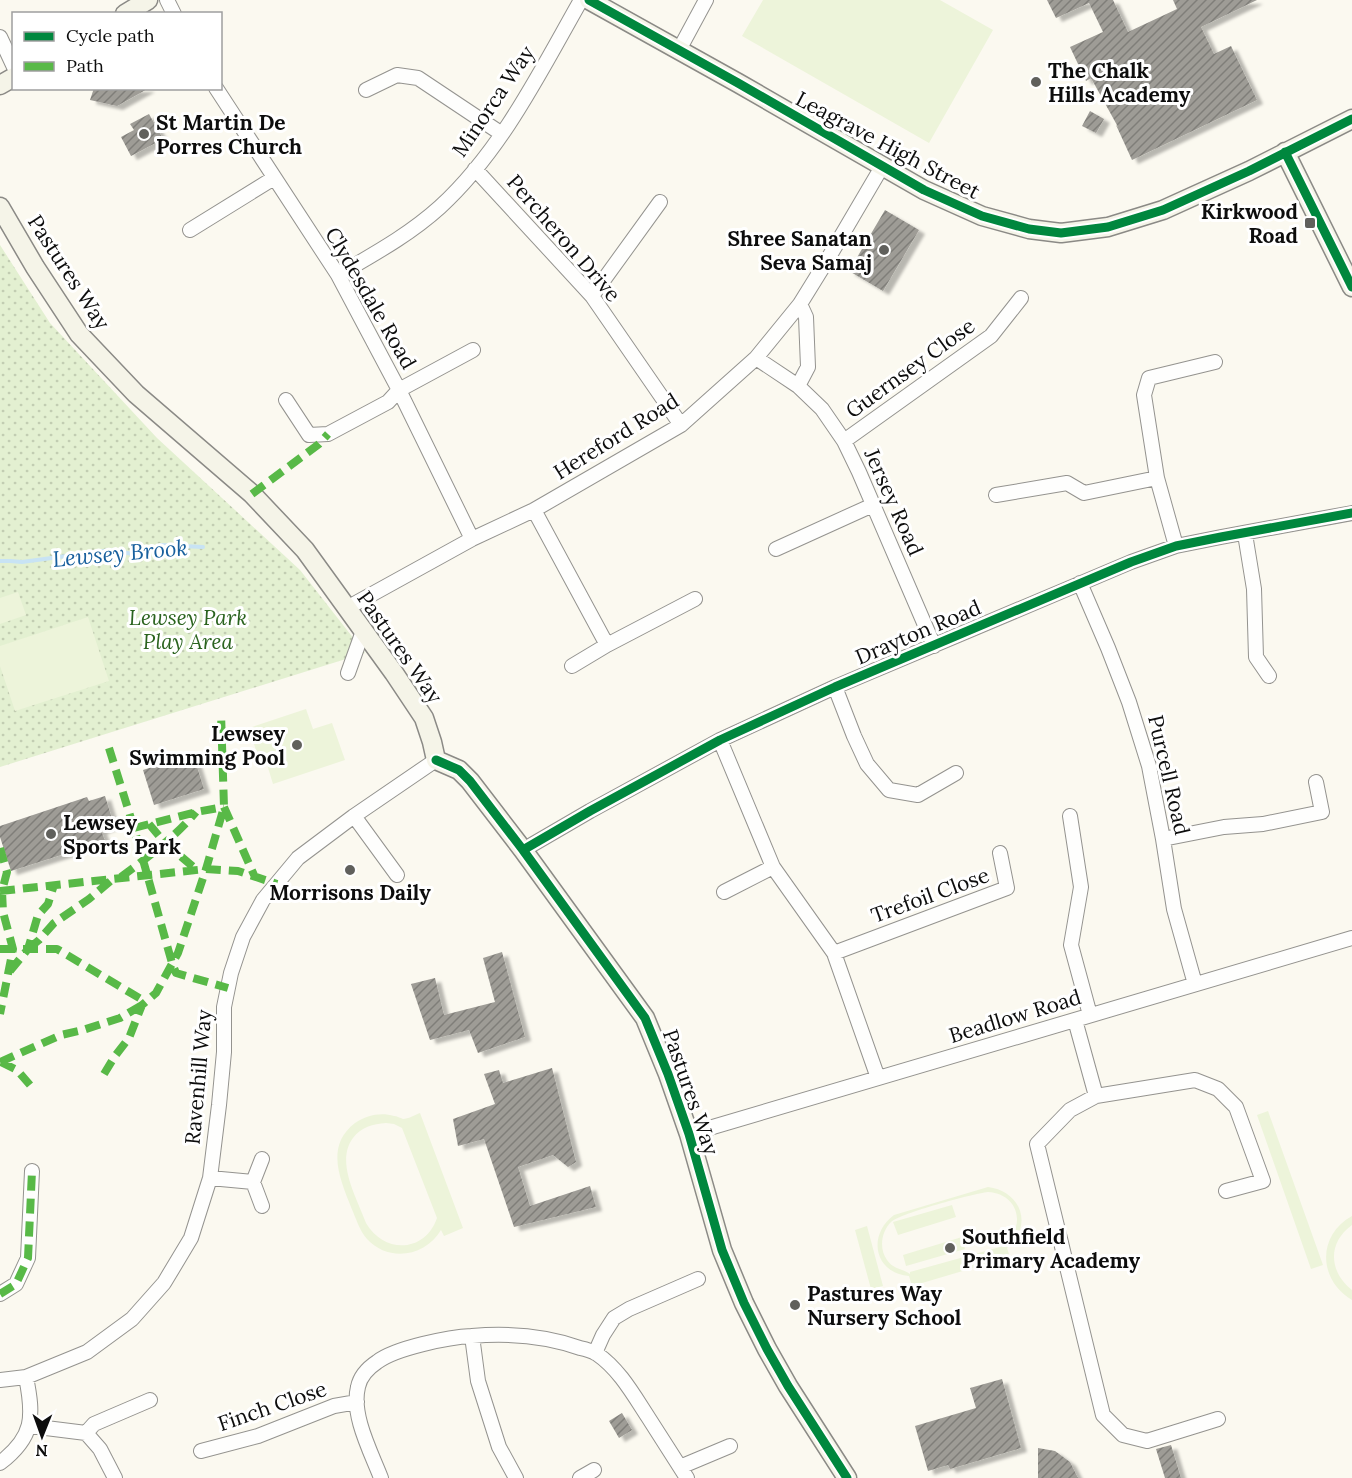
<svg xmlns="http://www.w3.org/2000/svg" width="1352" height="1478" viewBox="0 0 1352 1478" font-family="Lora,serif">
  <defs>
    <pattern id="park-dots" width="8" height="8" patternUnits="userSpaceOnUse" patternTransform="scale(1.5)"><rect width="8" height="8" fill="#e3f0d1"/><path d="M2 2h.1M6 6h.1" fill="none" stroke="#c2cdb2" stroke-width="1.8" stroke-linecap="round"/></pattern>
    <pattern id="building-hatch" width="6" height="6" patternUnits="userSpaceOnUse" patternTransform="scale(1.5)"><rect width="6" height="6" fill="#9e9c96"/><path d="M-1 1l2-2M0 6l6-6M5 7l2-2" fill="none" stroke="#7f7e79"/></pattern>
    <filter id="shadow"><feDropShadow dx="6" dy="4" stdDeviation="1.5" flood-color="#0004"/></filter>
  </defs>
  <rect width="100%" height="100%" fill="#fbf9f0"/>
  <!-- park -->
  <path fill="url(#park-dots)" d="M0,245L50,323L157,438L300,570L365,653L0,767Z"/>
  <!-- pitch -->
  <path fill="#edf4da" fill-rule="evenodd" d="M763,0H940L993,30L929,143L742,36Z
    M18,592L26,615L0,624V598Z
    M88,617L109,681L15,711L0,666V646Z
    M306,709L313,729L332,723L345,760L273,784L266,761L260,763L249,728Z
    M1268,1111L1323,1265L1311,1269L1257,1115Z
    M420,1113L463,1228L444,1236L441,1230C426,1256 389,1263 367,1239C359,1230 356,1218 351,1207C340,1179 325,1146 355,1123C367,1115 381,1112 394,1116C397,1116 400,1118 403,1119C408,1119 415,1115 420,1113ZM386,1123L394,1124L402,1128L437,1218C425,1253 384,1254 366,1223C357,1198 335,1162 353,1138C361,1127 373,1124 386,1123Z
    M988,1187C1021,1191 1034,1226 1007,1248L1010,1257L912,1286L909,1276C874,1273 867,1235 894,1215ZM988,1192C1021,1194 1027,1231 1000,1247L910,1272V1274C903,1269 893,1269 887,1260C879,1249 881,1232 891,1222C901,1213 972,1194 988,1192Z
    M952,1205L956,1217L898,1235L893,1222Z
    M1352,1216V1225C1327,1243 1329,1272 1352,1290V1300C1318,1280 1317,1235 1352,1216Z
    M867,1226L883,1286L871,1289L855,1230Z
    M962,1237L965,1249L906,1266L903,1255Z"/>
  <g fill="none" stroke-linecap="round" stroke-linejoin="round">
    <!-- stream -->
    <path stroke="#c8e3f4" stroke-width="4" d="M0,561H10L22,562L111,550L138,555L161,545L203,547"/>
  </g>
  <!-- building -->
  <path fill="url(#building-hatch)" filter="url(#shadow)" d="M1047,0H1113L1128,32L1177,9L1173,0H1257L1201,27L1214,54L1231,46L1257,100L1132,160L1116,125L1118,127L1091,78L1086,81L1070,47L1103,32L1089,3L1056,18Z
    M94,88H149L117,106L90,100Z
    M1090,111L1104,119L1096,133L1082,126Z
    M149,114L163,139L131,156L121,137L134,130L130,124Z
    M885,210L919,230L883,291L849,271Z
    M193,754L204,789L154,805L143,770Z
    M105,796L114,825L101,830L105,841L11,871L0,837V826L87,797L89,801Z
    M502,952L525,1037L478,1053L469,1030L430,1040L411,984L435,978L444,1015L495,1002L483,958Z
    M552,1068L576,1162L568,1167L553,1155L518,1167L530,1206L590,1186L596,1207L514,1227L484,1139L458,1146L453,1119L495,1104L484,1074L499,1070L503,1083Z
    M1002,1379L1021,1448L950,1469L948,1465L928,1471L915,1426L976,1408L970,1388Z
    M622,1413L632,1430L619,1438L609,1421Z
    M1171,1445L1181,1478H1165L1156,1449Z
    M1038,1448L1055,1451L1070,1462L1078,1478H1038Z"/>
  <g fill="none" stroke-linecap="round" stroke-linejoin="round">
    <defs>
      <path id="street" d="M167,0L174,14
        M0,37L14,67
        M679,50L706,0
        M216,88L338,275L399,390L472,539
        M366,90L397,75L418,78L502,134
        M475,169L592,296L681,425
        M190,230L274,178
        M338,275C374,254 409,235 440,207C502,150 540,72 581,0
        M592,296L660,202
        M800,304L806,317L808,367L798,386L822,409L844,441L859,472L934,646
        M756,358L798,386
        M286,400L309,435L328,434L388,402L399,390L473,350
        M844,441L991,336L1021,298
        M996,495L1067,483L1084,493L1157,478
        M534,510L607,645L572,666
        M1245,534L1254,589L1256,657L1269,676
        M1176,546L1157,478L1144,395L1149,378L1215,362
        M776,549L873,505
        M1080,583L1108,648L1129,702L1149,766L1163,839L1174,909L1195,984
        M347,608L472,539L534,510L681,425L756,358L800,304L826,262L883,165
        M607,645L695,599
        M348,673L363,631
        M835,687L854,736L867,764L889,790L918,795L956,773
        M720,740L773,867L834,953L878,1078
        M354,816L397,875
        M1070,816L1081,887L1071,945L1090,1015
        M1163,839L1224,827L1263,824L1322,812L1316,782
        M523,850L590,811L720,740L835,687L1131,562L1176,546L1221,537L1352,513
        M724,892L773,867
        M834,953L1007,888L1000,853
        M1075,1020L1096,1096L1070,1110L1037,1144L1103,1415L1123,1435L1147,1441L1218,1419
        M1096,1096L1195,1080L1218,1089L1236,1107L1263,1181L1226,1191
        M689,1134L1352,938
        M210,1178L253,1182L262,1206
        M253,1182L262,1159
        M0,1294L16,1284L28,1258L32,1171
        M472,1336L478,1381L499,1447L516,1478
        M595,1353L603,1335L614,1318L629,1309L698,1279
        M0,1380L26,1377L87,1352L132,1319L164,1283L191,1238L210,1178L219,1105L224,1052V1007L231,973L243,937L263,900L298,858L354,816L436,760
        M30,1426L86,1433L100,1449L115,1478
        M86,1433L94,1424L150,1400
        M201,1451L258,1436L334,1406L357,1402
        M0,1463C34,1437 34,1417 26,1377
        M680,1467L730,1446
        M381,1478C371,1452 351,1415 358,1387C360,1377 368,1368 377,1362C395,1348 449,1337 472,1336C508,1333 546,1336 580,1348C585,1349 592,1351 597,1354C619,1369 633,1394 648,1417C661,1437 674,1458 687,1478
        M580,1478L594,1470"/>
      <path id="secondary" d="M589,0L738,83L924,190L982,216L1029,229L1061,233L1108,227L1163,210L1249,171L1352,119
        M125,14L148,0
        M0,85L14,77
        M1285,152L1352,287
        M0,207L35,267L79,334L136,394L252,494L305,550L394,673L424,718L432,742L436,760L459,770L470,781L523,850L645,1018L668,1074L689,1134L722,1250L744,1303L767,1349L788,1386L847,1478"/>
    </defs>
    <!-- street casing -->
    <use href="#street" stroke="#94938f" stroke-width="16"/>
    <!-- secondary casing -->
    <use href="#secondary" stroke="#8b8a86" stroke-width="21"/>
    <!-- street -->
    <use href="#street" stroke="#fefefd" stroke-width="14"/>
    <!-- secondary -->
    <use href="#secondary" stroke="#f5f4e8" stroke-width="18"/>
    <!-- quiet -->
    <path stroke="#58b947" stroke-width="8" stroke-dasharray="15 8" stroke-linecap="butt" d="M252,494L319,444L328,434
      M109,748L134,828L172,963L176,973L228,988
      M224,807L254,875
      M149,824L165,843L197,870
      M134,828L196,812L224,807
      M0,848L7,872L2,891L3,912L13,949L0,1014
      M121,877C148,857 175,837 196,812
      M0,891L206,869L238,871L277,884
      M0,949H57L146,1002
      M28,949L39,940L54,923L89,899L113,879
      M10,971L28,949L38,915L48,904L54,885
      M0,1062L61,1035L83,1030L120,1018L142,1005
      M1,1062L17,1070L30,1085
      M104,1074L115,1056L129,1038L142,1005L156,993L178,953L206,869L224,807L221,713
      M0,1294L16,1284L28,1258L32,1171"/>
    <defs>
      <path id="cycleway" d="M589,0L738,83L924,190L982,216L1029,229L1061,233L1108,227L1163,210L1249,171L1352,119
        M1285,152L1352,287
        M436,760L459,770L470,781L523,850L645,1018L668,1074L689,1134L722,1250L744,1303L767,1349L788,1386L847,1478
        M523,850L590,811L720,740L835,687L1131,562L1176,546L1221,537L1352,513"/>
    </defs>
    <!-- cycleway casing -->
    <use href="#cycleway" stroke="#fff" stroke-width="13"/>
    <!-- cycleway -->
    <use href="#cycleway" stroke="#00873e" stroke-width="9"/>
  </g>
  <!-- markers -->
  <g fill="#60605c" stroke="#fff" stroke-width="2">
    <circle cx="1036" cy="82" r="6"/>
    <circle cx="144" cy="134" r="6"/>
    <rect x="1304" y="217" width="12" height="12" rx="3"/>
    <circle cx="884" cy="250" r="6"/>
    <circle cx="297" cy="745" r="6"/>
    <circle cx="51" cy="834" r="6"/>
    <circle cx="350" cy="870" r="6"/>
    <circle cx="950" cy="1248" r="6"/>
    <circle cx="795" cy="1305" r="6"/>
  </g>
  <g text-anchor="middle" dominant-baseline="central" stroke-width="6" stroke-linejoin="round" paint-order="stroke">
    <!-- poi labels -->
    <g font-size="21" font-weight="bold" fill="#0d0d0d" stroke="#fff" text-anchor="start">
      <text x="1048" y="70">The Chalk<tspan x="1048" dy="24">Hills Academy</tspan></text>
      <text x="156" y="122">St Martin De<tspan x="156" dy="24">Porres Church</tspan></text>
      <text x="1298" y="211" text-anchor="end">Kirkwood<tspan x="1298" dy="24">Road</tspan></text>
      <text x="872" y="238" text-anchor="end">Shree Sanatan<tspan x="872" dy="24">Seva Samaj</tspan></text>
      <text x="285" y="733" text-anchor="end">Lewsey<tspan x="285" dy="24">Swimming Pool</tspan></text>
      <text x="63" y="822">Lewsey<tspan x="63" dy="24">Sports Park</tspan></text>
      <text x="350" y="892" text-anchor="middle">Morrisons Daily</text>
      <text x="962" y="1236">Southfield<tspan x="962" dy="24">Primary Academy</tspan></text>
      <text x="807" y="1293">Pastures Way<tspan x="807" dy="24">Nursery School</tspan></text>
    </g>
    <!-- street labels -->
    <g font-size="21" fill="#0d0d0d" stroke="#fff">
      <text transform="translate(493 101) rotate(-56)">Minorca Way</text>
      <text transform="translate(888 145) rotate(28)">Leagrave High Street</text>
      <text transform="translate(564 238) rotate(49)">Percheron Drive</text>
      <text transform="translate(69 272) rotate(57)">Pastures Way</text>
      <text transform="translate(371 298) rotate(60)">Clydesdale Road</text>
      <text transform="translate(910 368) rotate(-36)">Guernsey Close</text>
      <text transform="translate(616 436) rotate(-32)">Hereford Road</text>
      <text transform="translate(894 502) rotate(66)">Jersey Road</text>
      <text transform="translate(918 632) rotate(-23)">Drayton Road</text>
      <text transform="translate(400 647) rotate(55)">Pastures Way</text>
      <text transform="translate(1169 775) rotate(77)">Purcell Road</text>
      <text transform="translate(930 895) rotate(-20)">Trefoil Close</text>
      <text transform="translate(1015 1016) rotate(-17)">Beadlow Road</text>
      <text transform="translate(198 1077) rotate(-85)">Ravenhill Way</text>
      <text transform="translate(691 1092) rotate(71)">Pastures Way</text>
      <text transform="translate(272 1406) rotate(-19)">Finch Close</text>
    </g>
    <!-- park labels -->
    <g font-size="21" font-style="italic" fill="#2a631e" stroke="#fff">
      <text x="188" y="617">Lewsey Park<tspan x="188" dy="24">Play Area</tspan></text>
    </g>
    <!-- water labels -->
    <g font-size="22" font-style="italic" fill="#175f9d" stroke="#fff">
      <text transform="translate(120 553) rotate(-5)">Lewsey Brook</text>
    </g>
  </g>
  <!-- legend -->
  <rect x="12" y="12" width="210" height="78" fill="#ffffff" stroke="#9e9e9e" stroke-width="1.5"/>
  <rect x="24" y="32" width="30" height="9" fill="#00873e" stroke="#9e9e9e" stroke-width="1.5"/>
  <text x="66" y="42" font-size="18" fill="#0d0d0d">Cycle path</text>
  <rect x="24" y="62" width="30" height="9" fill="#58b947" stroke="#9e9e9e" stroke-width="1.5"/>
  <text x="66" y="72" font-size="18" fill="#0d0d0d">Path</text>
  <!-- north arrow -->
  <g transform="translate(42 1436) rotate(181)" stroke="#ffffff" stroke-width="4.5" paint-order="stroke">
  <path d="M0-4.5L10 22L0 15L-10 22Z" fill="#0d0d0d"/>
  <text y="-9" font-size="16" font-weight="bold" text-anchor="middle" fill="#0d0d0d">N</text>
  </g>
</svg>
